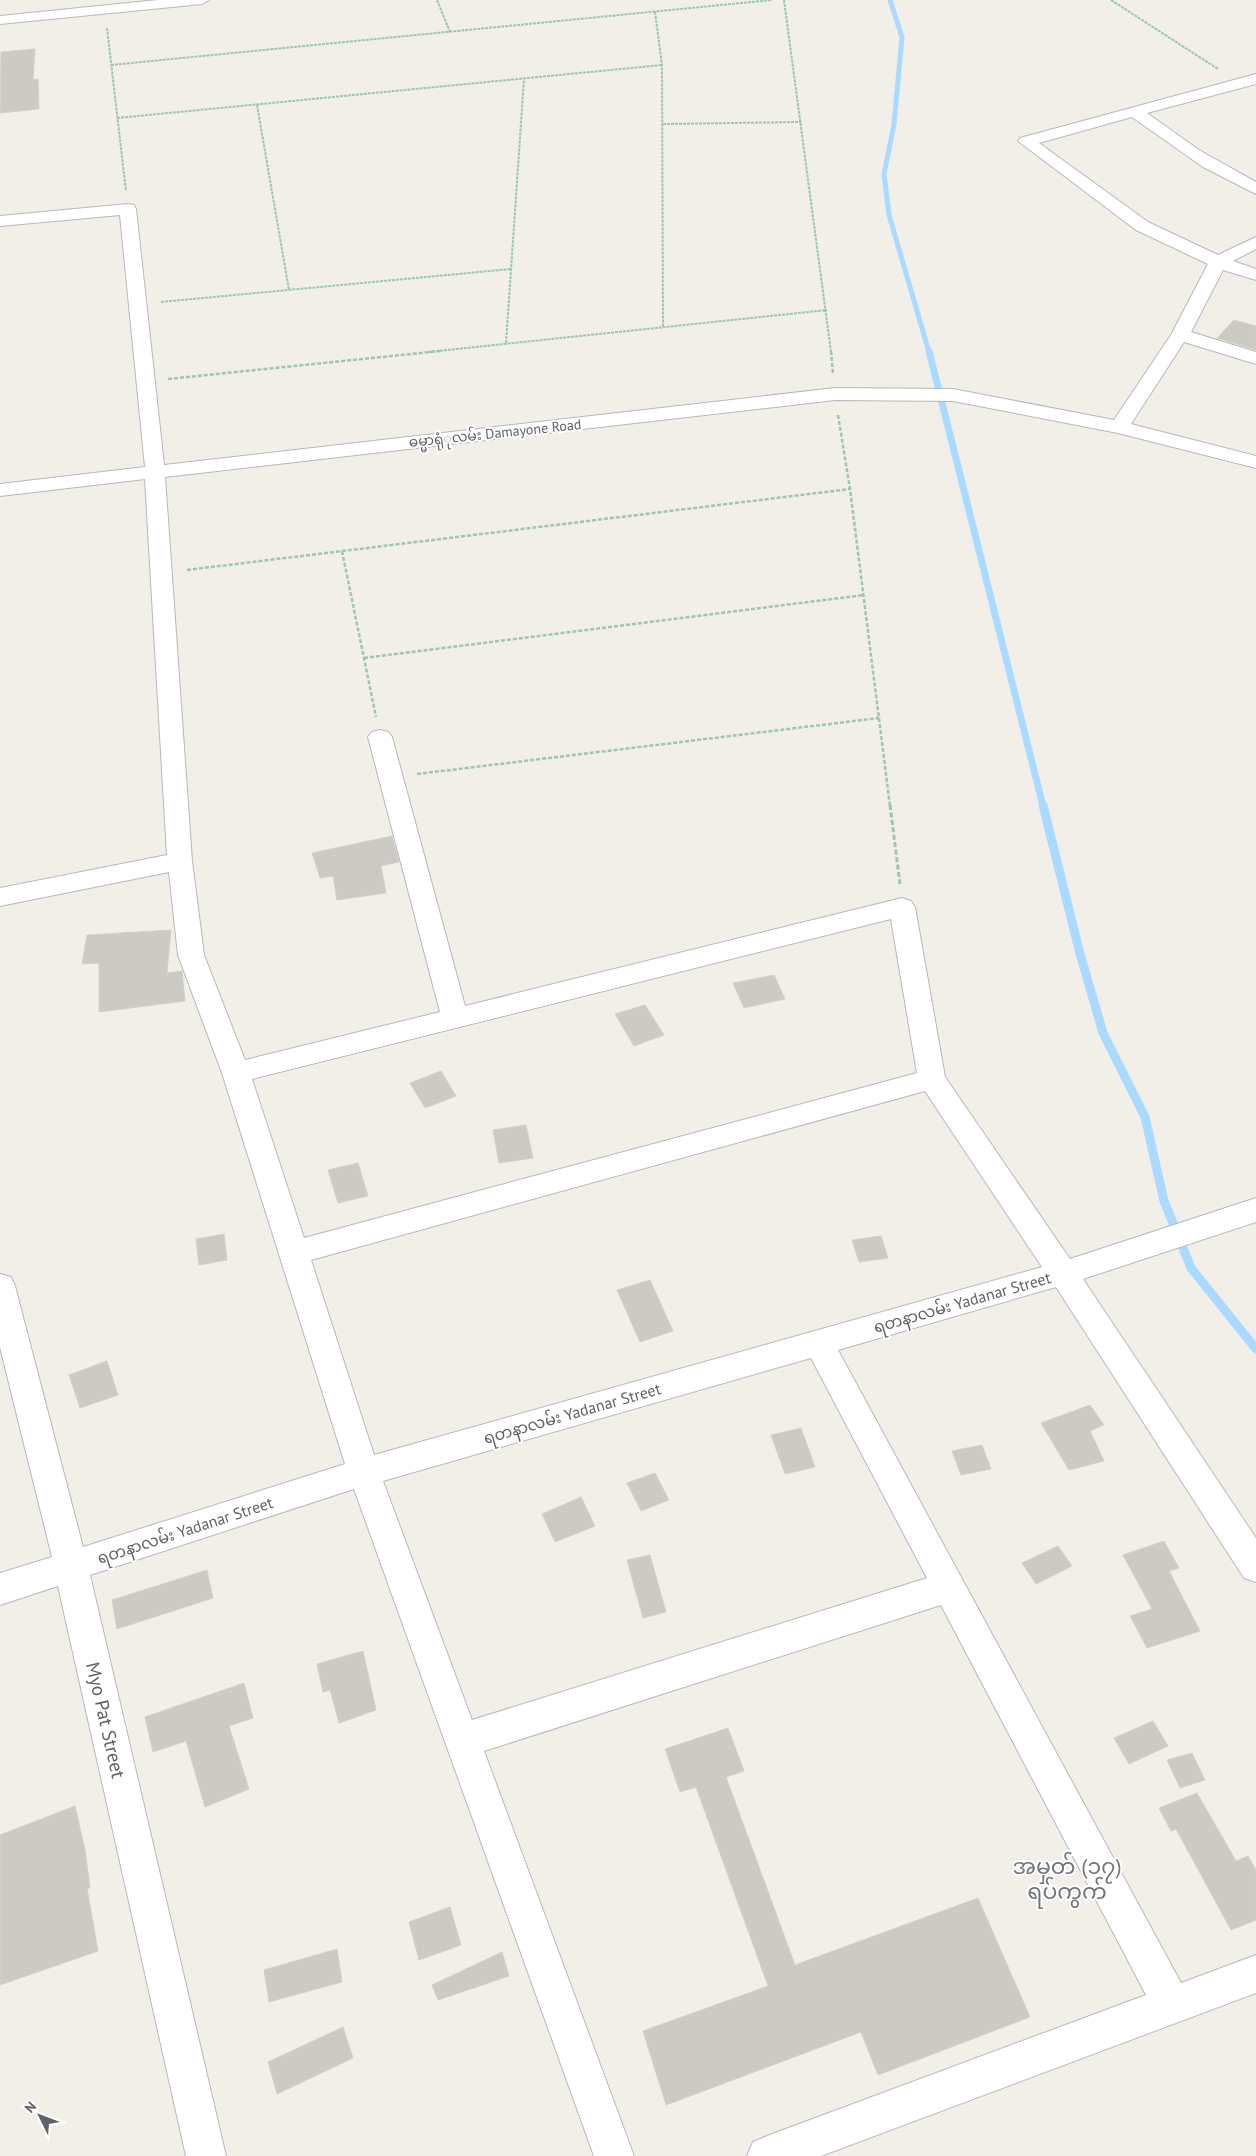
<svg xmlns="http://www.w3.org/2000/svg" width="1256" height="2156" viewBox="0 0 1256 2156" font-family="'PT Sans','Noto Sans Myanmar',sans-serif">
  <rect width="100%" height="100%" fill="#f1efe8"/>
  <g fill="none" stroke-linecap="round" stroke-linejoin="round">
    <!-- stream-far2 -->
    <path stroke="#aadaff" stroke-width="5" d="M890,0L902,37L894,124L884,174L889,215L929,352"/>
    <!-- stream-far1 -->
    <path stroke="#aadaff" stroke-width="7" d="M929,351L1043,806"/>
    <!-- stream -->
    <path stroke="#aadaff" stroke-width="9" d="M1043,805L1079,950L1103,1033L1145,1117L1164,1201L1191,1268L1256,1349"/>
  </g>
  <!-- building -->
  <path fill="#cccac5" stroke="#d6d1c6" d="M35,49L33,80L38,79L39,109L0,113L1,52Z
    M1234,320L1256,326V350L1217,338Z
    M392,836L399,862L381,866L386,893L337,900L333,876L320,878L312,853Z
    M171,930L167,973L182,971L185,1001L99,1012V963L82,964L87,935Z
    M774,975L785,999L744,1008L733,983Z
    M645,1005L664,1035L634,1046L615,1014Z
    M441,1071L456,1096L425,1108L410,1083Z
    M526,1125L533,1158L499,1163L493,1130Z
    M358,1163L368,1196L338,1203L328,1170Z
    M224,1234L227,1260L199,1265L196,1239Z
    M881,1236L888,1258L859,1262L852,1240Z
    M650,1280L673,1331L640,1342L617,1290Z
    M107,1361L118,1395L80,1408L69,1375Z
    M1090,1405L1104,1425L1090,1431L1104,1461L1069,1470L1041,1423Z
    M801,1428L815,1467L785,1474L771,1435Z
    M982,1445L991,1469L961,1475L952,1451Z
    M655,1473L669,1500L641,1511L627,1483Z
    M581,1497L595,1526L555,1542L542,1514Z
    M1164,1541L1179,1568L1169,1571L1200,1631L1147,1648L1130,1616L1152,1609L1123,1555Z
    M1058,1546L1072,1566L1036,1584L1022,1563Z
    M650,1555L666,1612L643,1618L627,1560Z
    M207,1570L213,1598L117,1629L112,1600Z
    M363,1651L376,1710L339,1723L330,1690L323,1692L317,1664Z
    M244,1683L253,1718L229,1726L249,1789L205,1807L186,1741L153,1752L145,1717Z
    M1153,1721L1168,1746L1129,1764L1114,1738Z
    M728,1728L744,1771L726,1777L795,1965L978,1898L1030,2017L878,2075L861,2032L666,2105L643,2031L768,1986L696,1787L680,1792L665,1749Z
    M1192,1753L1205,1780L1180,1788L1167,1760Z
    M1197,1793L1236,1861L1248,1856L1256,1870V1920L1231,1930L1176,1829L1171,1831L1159,1808Z
    M75,1806L85,1850L90,1888H87L98,1951L0,1985V1835Z
    M450,1907L461,1945L419,1960L409,1922Z
    M337,1949L342,1982L269,2002L264,1970Z
    M502,1952L509,1976L438,2000L432,1985Z
    M343,2027L353,2058L277,2094L268,2062Z"/>
  <g fill="none" stroke-linecap="round" stroke-linejoin="round">
    <defs>
      <path id="minor" d="M158,0H209L202,4L0,24V16Z
        M1256,74V84L1147,113L1199,150L1256,182V194L1203,167L1132,117L1039,143L1148,222L1218,255L1256,237V249L1233,261L1256,269V280L1223,270L1191,332L1256,352V364L1184,342L1131,424L1256,456V468L1118,433L953,401L835,400L165,477L192,861L204,955L245,1060L440,1012L368,737L372,732L380,730L388,732L392,737L465,1006L902,898L911,901L915,907L945,1077L1070,1259L1256,1198V1222L1083,1279L1256,1538V1582L1244,1578L1056,1287L838,1350L1181,1983L1256,1955V1993L821,2156H747L753,2142L767,2136L1146,1995L941,1605L484,1751L634,2156H594L354,1489L90,1575L226,2156H186L58,1586L0,1605V1573L52,1557L0,1347V1274L11,1277L15,1286L83,1547L345,1464L222,1073L178,955L169,872L0,906V888L167,855L145,479L0,496V484L145,467L120,215L0,226V216L128,204L134,205L136,209L164,465L835,388L953,389L1114,420L1171,335L1208,264L1136,230L1018,141L1020,138ZM891,919L917,1073L304,1238L252,1079ZM925,1091L1042,1267L374,1455L311,1260ZM811,1358L927,1578L472,1720L383,1481Z"/>
    </defs>
    <!-- minor casing -->
    <use href="#minor" stroke="#b5b8bc" stroke-width="2"/>
    <!-- path-far2 -->
    <path stroke="#9cc7a9" stroke-width="2" stroke-dasharray="3 1" stroke-linecap="butt" d="M437,0L450,32
      M784,0L831,352
      M1111,0L1218,69
      M655,12L662,65L663,327
      M107,28L126,191
      M111,65L772,0
      M257,105L289,290
      M117,118L662,65
      M663,124L801,122
      M161,302L511,269
      M506,343L524,79
      M428,352L827,310"/>
    <!-- path-far1 -->
    <path stroke="#9cc7a9" stroke-width="2.5" stroke-dasharray="4 2" stroke-linecap="butt" d="M831,351L833,374
      M168,379L440,351
      M838,415L850,489L890,806
      M342,551L376,717
      M187,570L850,489
      M364,658L864,595
      M417,774L879,718"/>
    <!-- path -->
    <path stroke="#9cc7a9" stroke-width="3" stroke-dasharray="5 2.5" stroke-linecap="butt" d="M890,805L900,884"/>
    <!-- minor -->
    <use href="#minor" fill="#fff" fill-rule="evenodd"/>
  </g>
  <g text-anchor="middle" dominant-baseline="central" stroke-width="4" stroke-linejoin="round" paint-order="stroke">
    <!-- far-street labels -->
    <g font-size="14" fill="#5f6368" stroke="#fff">
      <text transform="translate(495 433) rotate(-6)">ဓမ္မာရုံုလမ်း Damayone Road</text>
    </g>
    <!-- street labels -->
    <g font-size="16" fill="#5f6368" stroke="#fff">
      <text transform="translate(962 1302) rotate(-16)">ရတနာလမ်း Yadanar Street</text>
      <text transform="translate(572 1413) rotate(-16)">ရတနာလမ်း Yadanar Street</text>
      <text transform="translate(185 1530) rotate(-18)">ရတနာလမ်း Yadanar Street</text>
    </g>
    <!-- near-street labels -->
    <g font-size="19" fill="#5f6368" stroke="#fff">
      <text transform="translate(106 1720) rotate(77)">Myo Pat Street</text>
    </g>
    <!-- near-quarter labels -->
    <g font-size="22" fill="#70757a" stroke="#fff">
      <text x="1067" y="1866">အမှတ် (၁၇)<tspan x="1067" dy="25">ရပ်ကွက်</tspan></text>
    </g>
  </g>
  <!-- north arrow -->
  <g transform="translate(40 2116) rotate(312)" stroke="#ffffff" stroke-width="4" paint-order="stroke">
  <path d="M0-4L9 19L0 12L-9 19Z" fill="#5f6368"/>
  <text y="-8" font-size="14" font-weight="bold" text-anchor="middle" fill="#5f6368">N</text>
  </g>
</svg>
